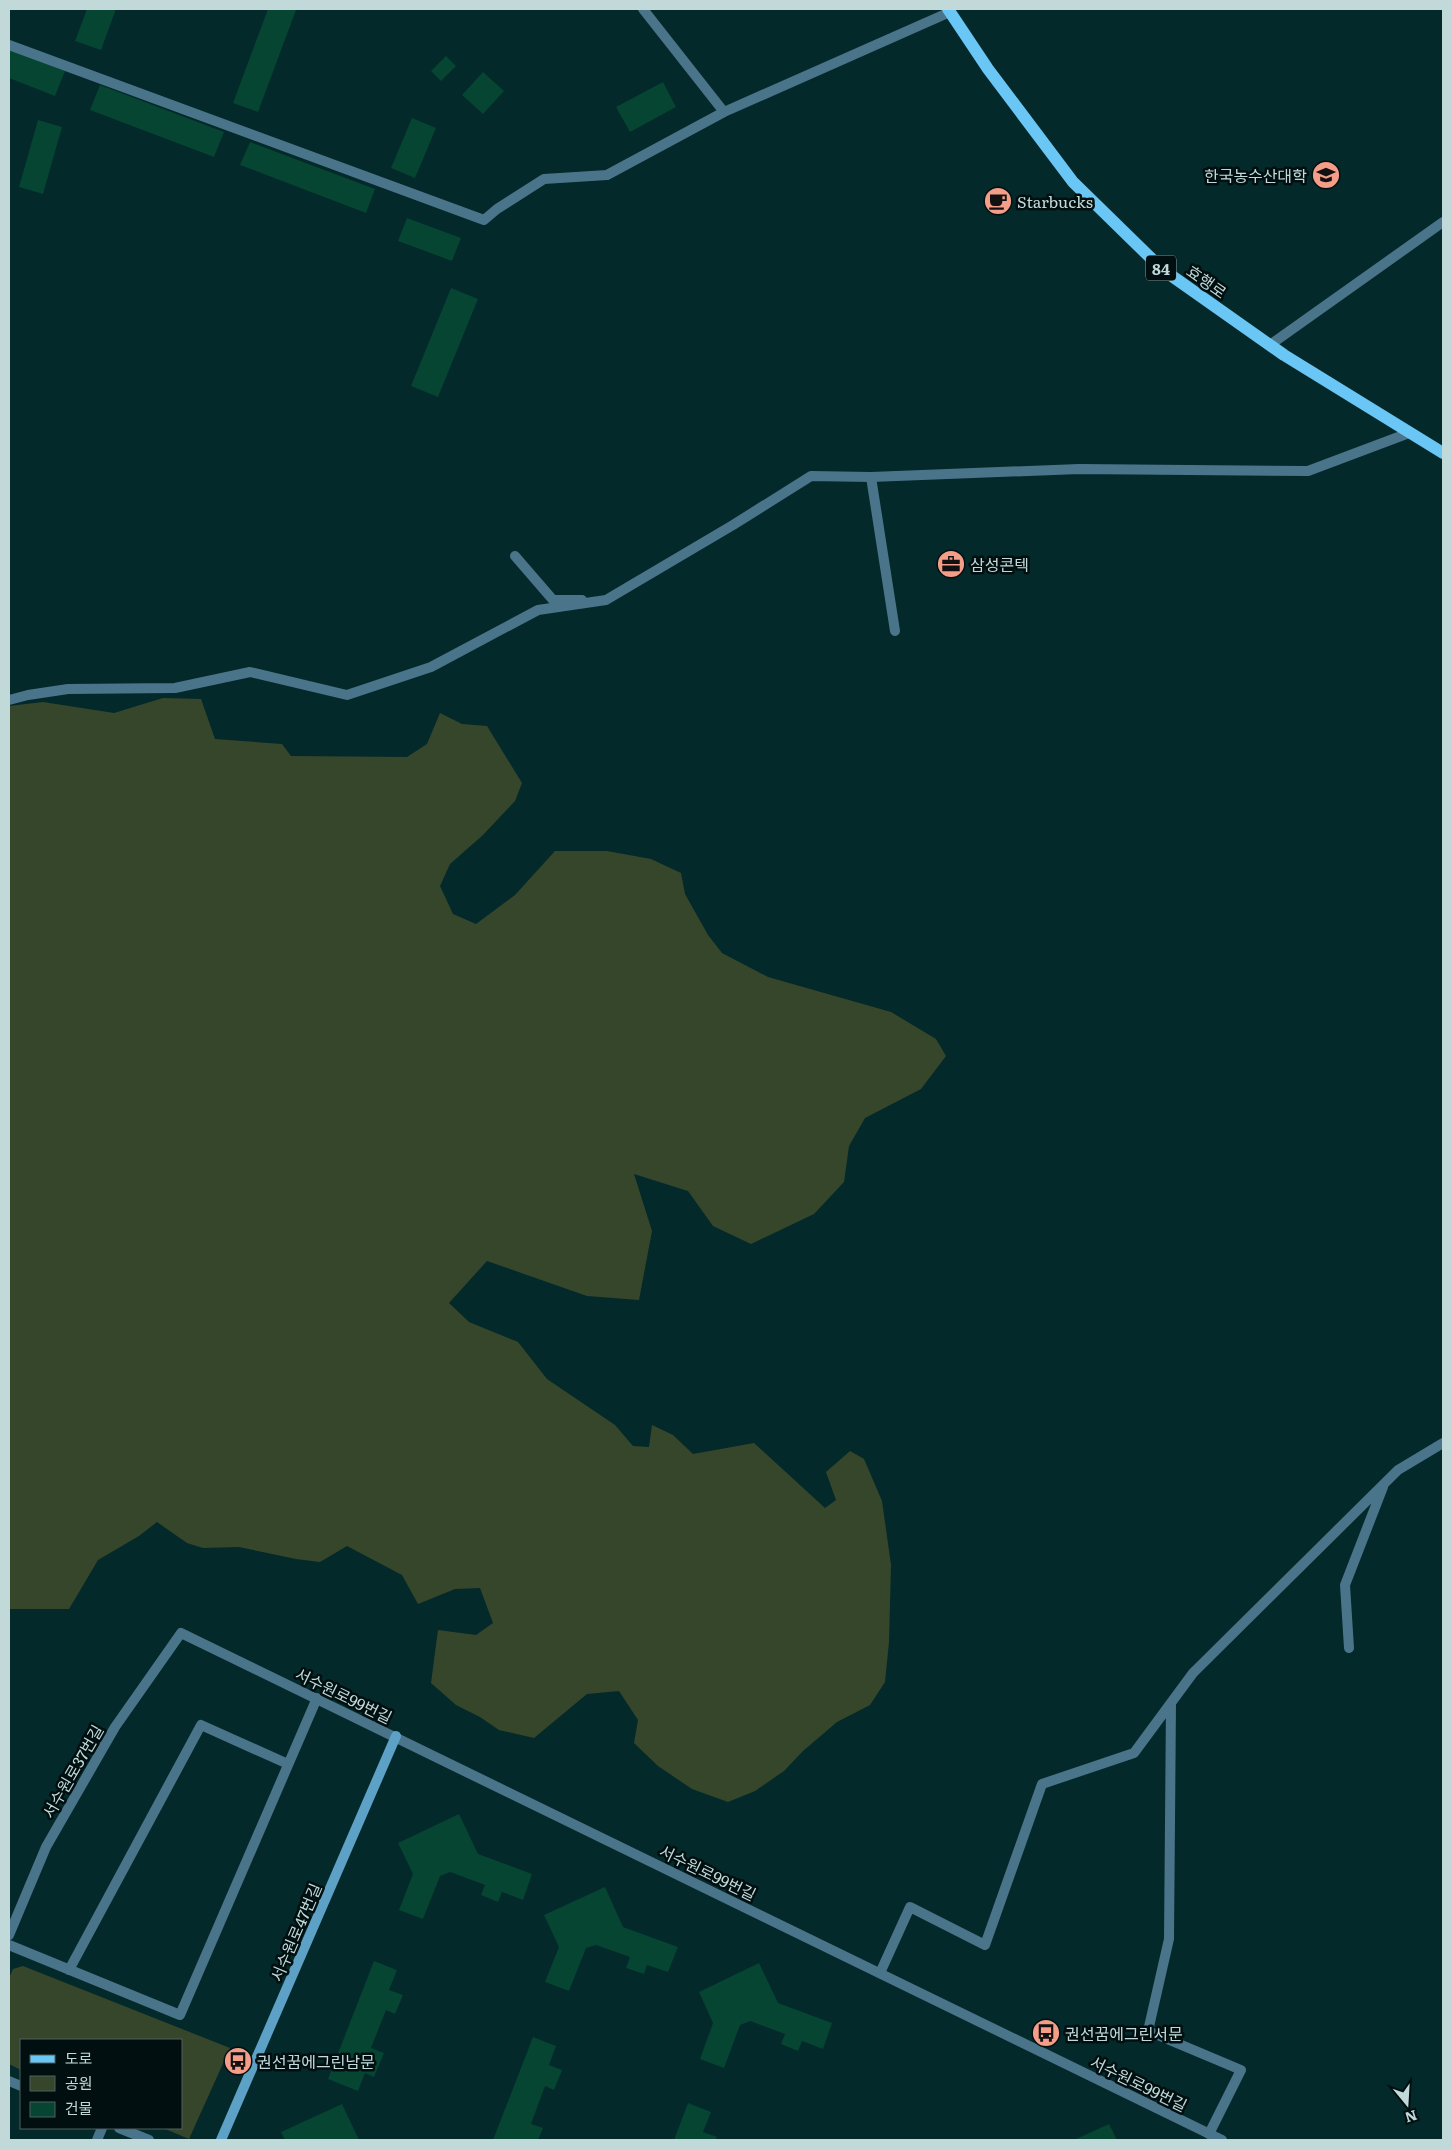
<svg xmlns="http://www.w3.org/2000/svg" width="1452" height="2149" viewBox="0 0 1452 2149" font-family="Literata,'Noto Sans KR',serif">
  <rect width="100%" height="100%" fill="#04292a"/>
  <!-- green -->
  <path fill="#36462b" d="M163,698L201,699L215,739L282,744L291,756L407,757L427,744L440,713L462,724L487,726L522,783L515,801L483,835L450,864L440,886L453,914L476,924L515,895L555,851H607L651,859L681,873L685,894L708,935L722,953L768,977L891,1012L936,1039L946,1056L921,1089L865,1118L849,1146L844,1182L814,1214L751,1244L713,1226L688,1191L634,1174L652,1231L639,1300L587,1296L487,1261L449,1303L469,1322L518,1342L547,1379L615,1425L633,1446L649,1447L652,1425L673,1435L693,1454L754,1443L825,1508L836,1500L826,1472L850,1451L864,1459L882,1501L891,1565L889,1642L885,1682L870,1705L837,1722L803,1751L784,1771L755,1791L728,1802L692,1789L658,1766L634,1743L638,1720L619,1691L587,1694L534,1738L499,1730L480,1717L456,1705L431,1683L438,1630L476,1635L493,1623L480,1588L455,1589L418,1604L402,1575L347,1546L320,1562L296,1559L239,1547L203,1548L187,1543L157,1522L139,1536L98,1560L69,1609H9V706L43,702L114,713Z
    M23,1966L230,2048L189,2139L163,2128H181V2040H21V2070L9,2064V1978L13,1969Z"/>
  <!-- building -->
  <path fill="#054532" d="M87,9H116L101,50L75,41Z
    M268,9L296,10L258,112L233,103Z
    M9,49L65,71L55,96L9,78Z
    M446,56L456,66L441,81L431,71Z
    M483,72L504,91L483,114L462,95Z
    M663,82L676,107L630,132L616,107Z
    M100,85L224,132L214,157L90,110Z
    M412,118L436,128L415,178L391,168Z
    M38,120L62,127L43,194L19,187Z
    M250,142L375,189L366,213L240,165Z
    M407,218L461,238L452,261L398,241Z
    M451,288L478,299L438,397L411,386Z
    M459,1814L478,1854L532,1874L523,1900L502,1892L498,1902L481,1895L485,1885L450,1872L440,1876L423,1919L399,1910L413,1874L398,1843Z
    M605,1887L623,1927L678,1947L668,1972L647,1965L644,1974L626,1968L630,1957L596,1945L586,1948L569,1991L545,1982L559,1947L544,1915Z
    M374,1961L397,1970L389,1990L403,1995L395,2014L386,2010L371,2048L384,2053L374,2077L365,2073L358,2091L328,2079Z
    M759,1963L778,2003L832,2023L823,2049L802,2041L798,2051L781,2044L785,2034L750,2021L740,2025L724,2068L700,2059L713,2023L699,1992Z
    M533,2037L556,2046L549,2065L562,2070L554,2090L545,2086L531,2124L543,2128L538,2140H493Z
    M688,2103L711,2112L703,2132L717,2137L715,2140H674Z
    M342,2104L359,2140H285L281,2132Z
    M1109,2124L1117,2140H1074Z"/>
  <g fill="none" stroke-linecap="round" stroke-linejoin="round">
    <!-- lane -->
    <path stroke="#4a748a" stroke-width="10" d="M643,9L724,112
      M9,45L484,220L497,209L544,179L607,175L724,112L950,12
      M1270,345L1443,222
      M871,477L895,631
      M515,556L553,600H582
      M1349,1648L1345,1585L1383,1487
      M1171,1703L1169,1939L1148,2031L1241,2070L1209,2134
      M880,1973L910,1907L985,1945L1042,1784L1134,1753L1193,1673L1398,1470L1443,1443"/>
    <!-- street -->
    <path stroke="#4a748a" stroke-width="10" d="M9,700L28,695L68,689L175,688L250,672L347,695L431,667L538,610L606,600L733,525L811,476L871,477L1079,469L1308,471L1409,433
      M9,1935L46,1847L115,1727L181,1633L1222,2140
      M9,1945L180,2015L317,1698
      M69,1970L201,1725L288,1764
      M9,2081L21,2086
      M119,2128L149,2140
      M97,2140L102,2128"/>
    <!-- secondary -->
    <path stroke="#5da2c6" stroke-width="10" d="M221,2140L396,1736"/>
    <!-- primary -->
    <path stroke="#6ac6f4" stroke-width="12" d="M948,9L988,69L1073,182L1162,269L1284,355L1443,453"/>
  </g>
  <!-- icons -->
  <defs>
    <symbol id="university-disc" viewBox="-11 -11 22 22"><circle r="9.5" fill="#f49e89" stroke="#010f10"/><path d="M0-5L7-2L0 1L-7-2ZM-4 1L0 2.5L4 1V4Q0 6-4 4Z" fill="#111"/></symbol>
    <symbol id="cafe-disc" viewBox="-11 -11 22 22"><circle r="9.5" fill="#f49e89" stroke="#010f10"/><path d="M-5.5-4.5H6V0H3Q3 3.5 0 3.5H-2.5Q-5.5 3.5-5.5 0ZM3-3.2v2h1.7v-2ZM-6 4.5H4V6H-6Z" fill="#111"/></symbol>
    <symbol id="office-disc" viewBox="-11 -11 22 22"><circle r="9.5" fill="#f49e89" stroke="#010f10"/><path d="M-6-3h4V-5.5h4V-3h4V5H-6ZM-1-4.5V-3h2v-1.5ZM-6 0V1H6V0Z" fill="#111"/></symbol>
    <symbol id="bus-disc" viewBox="-11 -11 22 22"><circle r="9.5" fill="#f49e89" stroke="#010f10"/><path d="M-5-6H5V4H4V6H2V4H-2V6H-4V4H-5ZM-3.5-4V0h7V-4ZM-3.5 1.2v1.5H-2V1.2ZM2 1.2v1.5H3.5V1.2Z" fill="#111"/></symbol>
  </defs>
  <g fill-rule="evenodd">
    <use href="#university-disc" x="1310" y="159" width="32" height="32"/>
    <use href="#cafe-disc" x="982" y="185" width="32" height="32"/>
    <use href="#office-disc" x="935" y="548" width="32" height="32"/>
    <use href="#bus-disc" x="1030" y="2017" width="32" height="32"/>
    <use href="#bus-disc" x="222" y="2045" width="32" height="32"/>
  </g>
  <g text-anchor="middle" dominant-baseline="central" stroke-width="5" stroke-linejoin="round" paint-order="stroke">
    <!-- shield labels -->
    <rect fill="#010f10" stroke="#889c9d" stroke-width="1" x="1146" y="255.5" width="30" height="25" rx="4"/>
    <g font-size="15" font-weight="bold" fill="#c2d9da">
      <text x="1161" y="268">84</text>
    </g>
    <!-- poi labels -->
    <g font-size="16" fill="#c2d9da" stroke="#010f10" text-anchor="start">
      <text x="1307" y="175" text-anchor="end">한국농수산대학</text>
      <text x="1017" y="201">Starbucks</text>
      <text x="970" y="564">삼성콘텍</text>
      <text x="1065" y="2033">권선꿈에그린서문</text>
      <text x="257" y="2061">권선꿈에그린남문</text>
    </g>
    <!-- street labels -->
    <g font-size="16" fill="#c2d9da" stroke="#010f10">
      <text transform="translate(1207 281) rotate(35)">효행로</text>
      <text transform="translate(344 1695) rotate(26)">서수원로99번길</text>
      <text transform="translate(72 1771) rotate(-60)">서수원로37번길</text>
      <text transform="translate(708 1872) rotate(26)">서수원로99번길</text>
      <text transform="translate(295 1932) rotate(-67)">서수원로47번길</text>
      <text transform="translate(1139 2083) rotate(26)">서수원로99번길</text>
    </g>
  </g>
  <!-- border -->
  <rect width="1452" height="2149" fill="none" stroke="#c2d9da" stroke-width="20"/>
  <!-- legend -->
  <rect x="20" y="2039" width="162" height="90" fill="#010f10" stroke="#4e6061"/>
  <rect x="30" y="2055" width="25" height="8" fill="#6ac6f4" stroke="#4e6061"/>
  <text x="65" y="2064" font-size="15" fill="#c2d9da">도로</text>
  <rect x="30" y="2076" width="25" height="15" fill="#36462b" stroke="#4e6061"/>
  <text x="65" y="2089" font-size="15" fill="#c2d9da">공원</text>
  <rect x="30" y="2102" width="25" height="15" fill="#054532" stroke="#4e6061"/>
  <text x="65" y="2114" font-size="15" fill="#c2d9da">건물</text>
  <!-- north arrow -->
  <g transform="translate(1407 2104) rotate(162)" stroke="#010f10" stroke-width="4" paint-order="stroke">
  <path d="M0-4L9 19L0 12L-9 19Z" fill="#c2d9da"/>
  <text y="-8" font-size="14" font-weight="bold" text-anchor="middle" fill="#c2d9da">N</text>
  </g>
</svg>
